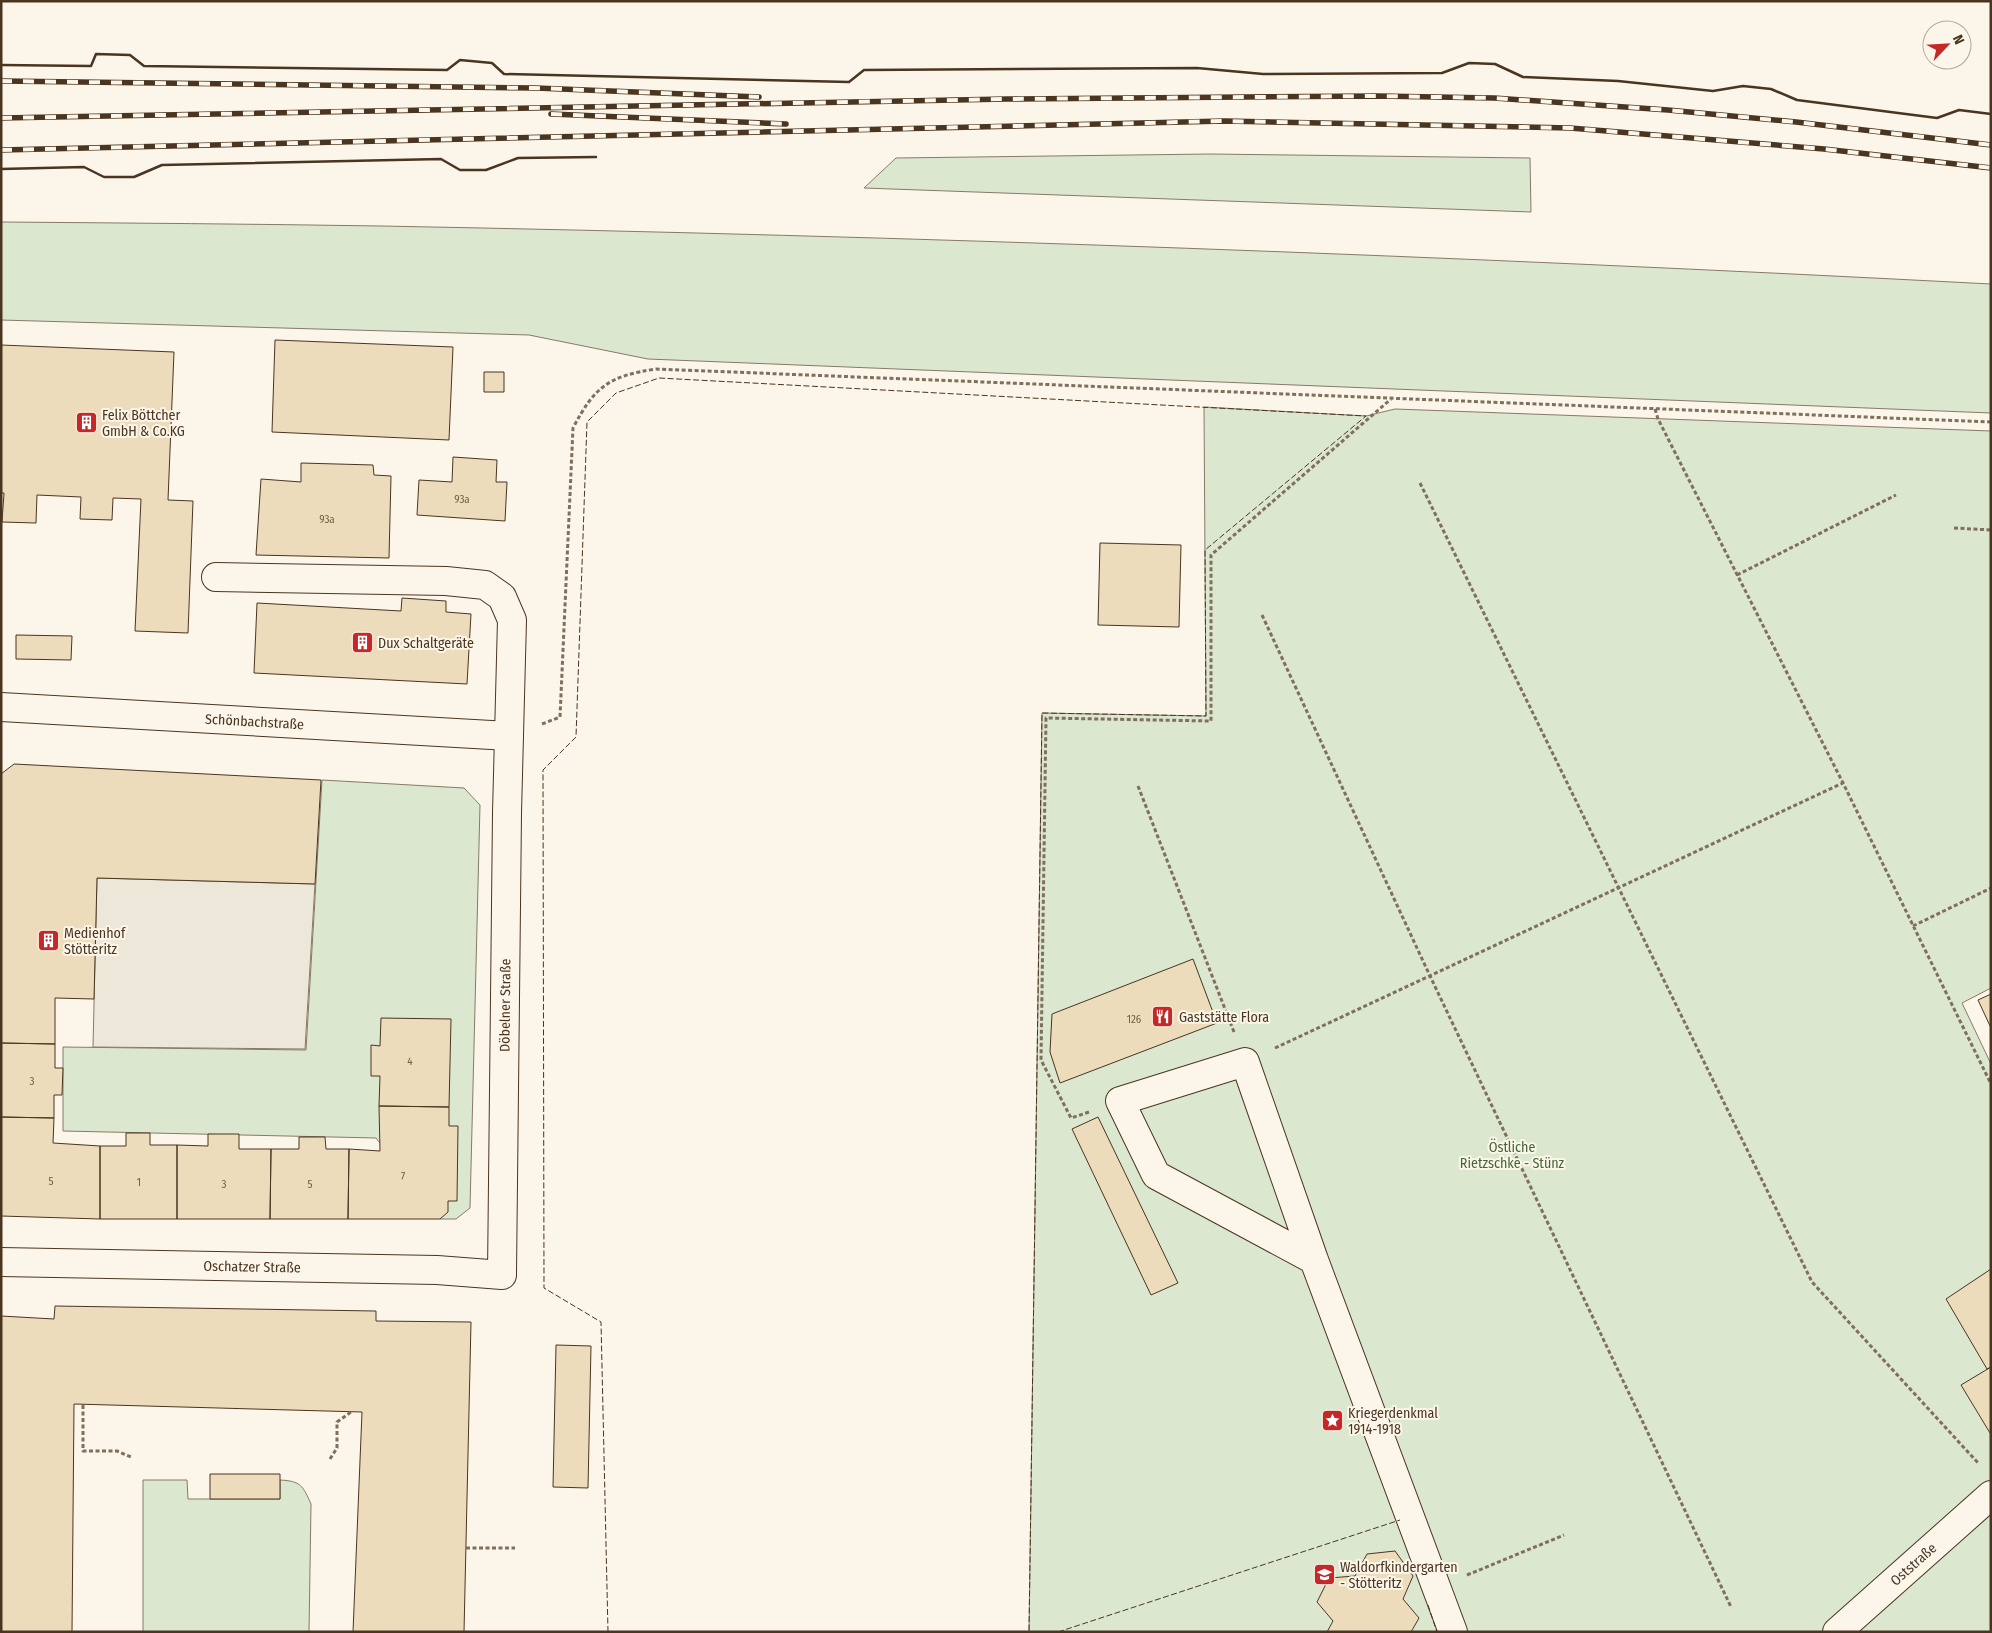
<svg xmlns="http://www.w3.org/2000/svg" width="1992" height="1633" viewBox="0 0 1992 1633" font-family="'Fira Sans Condensed',sans-serif">
  <rect width="100%" height="100%" fill="#fbf6e9"/>
  <!-- green -->
  <path fill="#dce7d0" stroke="#887966" d="M1210,154L1530,158L1531,212L864,188L896,158Z
    M1,222C128,223 255,224 381,226C918,236 1455,256 1991,284V413L648,359L529,335L1,320Z
    M1204,407L1366,416L1395,409L1991,431V988L1962,1003L1991,1064V1632H1029L1042,713L1206,716Z
    M322,780L464,788L480,805L470,1208L456,1219H440L376,1138L63,1131V1047L306,1050Z
    M143,1480H187L188,1499H280V1480C301,1481 303,1486 311,1504L309,1632H143Z"/>
  <!-- parking -->
  <path fill="#ede7d9" stroke="#887966" d="M97,878L315,884L305,1049L93,1047Z"/>
  <!-- building -->
  <path fill="#ecdcbc" stroke="#4a3520" d="M275,340L453,347L449,440L272,432Z
    M1,345L174,352L168,500L193,501L188,633L135,631L141,499L113,498L112,520L80,519L81,497L37,495L36,523L2,522L4,493H1Z
    M484,372H504V392H484Z
    M453,457L497,460L496,482H507L505,521L417,515L419,480L452,482Z
    M301,463L373,465L374,475L391,476L389,558L256,555L261,479L301,482Z
    M1100,543L1181,545L1179,627L1098,625Z
    M402,598L446,601V612L471,614L467,684L254,673L257,603L401,611Z
    M16,635L72,636L71,660L16,659Z
    M14,764L321,780L315,884L97,878L94,999L55,998V1044L1,1043V774Z
    M1193,959L1217,1023L1060,1083L1050,1052L1052,1014Z
    M1991,994V1028L1978,1000Z
    M381,1018L451,1019L449,1107L379,1106L380,1076H371V1045L380,1046Z
    M1,1043L55,1044V1068H63L62,1095H54V1118L1,1117Z
    M379,1106L449,1107V1126H458L457,1201H448V1212L440,1219H348L349,1149L380,1151Z
    M1,1117L54,1118L53,1143L100,1146V1219L1,1216Z
    M1098,1117L1178,1283L1151,1295L1072,1129Z
    M126,1133H150V1145H177V1219H100V1146H126Z
    M208,1134H239V1149H271L270,1219H177V1145L208,1146Z
    M299,1137H325L326,1149H349L348,1219H270L271,1149H299Z
    M1991,1269V1367L1987,1369L1946,1299Z
    M55,1306L376,1311V1321L471,1322L464,1632H353L362,1412L74,1404L72,1632H1V1316L54,1319Z
    M556,1345L591,1346L588,1488L553,1487Z
    M1991,1367V1433H1990L1961,1385Z
    M210,1474H280V1499H210Z
    M1395,1551L1413,1576L1403,1599L1419,1618L1411,1632H1327L1333,1621L1317,1602L1329,1578L1355,1576L1367,1554Z"/>
  <g fill="none" stroke-linecap="round" stroke-linejoin="round">
    <defs>
      <g id="minor">
        <path id="s1" d="M1,707L509,736"/>
        <path d="M1314,1260L1156,1175L1120,1101L1245,1062L1314,1260L1453,1632"/>
        <path id="s2" d="M1,1262L437,1270L502,1275L507,813L512,620L502,597L485,585L446,581L216,577"/>
        <path id="s3" d="M1837,1632L1991,1495"/>
      </g>
    </defs>
    <!-- minor casing -->
    <use href="#minor" stroke="#4a3520" stroke-width="30"/>
    <!-- path -->
    <path stroke="#7f6f5c" stroke-width="3" stroke-dasharray="4 2.5" stroke-linecap="butt" d="M1655,409L1658,419L1843,783
      M1420,483L1812,1282L1979,1464
      M1954,528L1991,530
      M1737,575L1896,495
      M1262,615L1430,976L1731,1607
      M542,724L560,717L573,428C595,386 609,376 656,369L1991,422
      M1138,786L1234,1032
      M1913,926L1991,888
      M1275,1048L1843,783L1991,1084
      M1089,1112L1071,1118L1041,1060L1046,718L1211,721V555L1391,399
      M83,1405V1451H117L131,1457
      M330,1459L337,1448V1422L351,1412
      M466,1548H515
      M1467,1575L1564,1535"/>
    <!-- minor -->
    <use href="#minor" stroke="#fbf6e9" stroke-width="28"/>
    <defs>
      <path id="rail" d="M1,81L536,88L759,97
        M551,114L786,124
        M1,118L1007,99L1378,96L1494,98L1668,110L1796,122L1991,145
        M1,150L1225,121L1570,128L1824,149L1991,168"/>
    </defs>
    <!-- rail casing -->
    <use href="#rail" stroke="#4a3520" stroke-width="5.5"/>
    <!-- rail -->
    <use href="#rail" stroke="#fbf6e9" stroke-width="4" stroke-dasharray="11" stroke-linecap="butt"/>
    <!-- fence -->
    <path stroke="#4a3520" stroke-width="1" stroke-dasharray="6 2.5" stroke-linecap="butt" d="M1428,1605L1437,1632
      M608,1632L601,1322L544,1288L543,770L576,737L587,422L616,393L659,378L1366,416L1205,550L1206,716L1042,713L1029,1632
      M1058,1632L1400,1520"/>
    <!-- wall -->
    <path stroke="#4a3520" stroke-width="2.5" d="M1,65L91,66L96,54L130,55L144,66L447,70L460,60L492,63L504,74L849,82L864,70L1197,68L1263,74L1442,73L1469,63L1495,64L1523,77L1618,81L1713,91L1743,86L1771,89L1797,100L1937,118L1959,110L1991,114
      M1,169L84,167L104,177H134L162,165L441,159L460,170H486L518,158L596,157"/>
  </g>
  <!-- icons -->
  <defs>
    <symbol id="building-square" viewBox="-11 -11 22 22"><rect x="-9" y="-9" width="18" height="18" rx="4" fill="#c62828" stroke="#fbf6e9"/><path d="M-4-6H4V6H1V3H-1V6H-4ZM-2.5-4.3h1.7v1.8h-1.7ZM.8-4.3h1.7v1.8H.8ZM-2.5-1h1.7V.8h-1.7ZM.8-1h1.7V.8H.8Z" fill="#fff"/></symbol>
    <symbol id="restaurant-square" viewBox="-11 -11 22 22"><rect x="-9" y="-9" width="18" height="18" rx="4" fill="#c62828" stroke="#fbf6e9"/><path d="M-5-6h1v4h1v-4h1v4h1v-4h1v5L-1.5 .5V6h-2V.5L-5-1ZM5-6V6H3V1.5H1.5Q1.5-4 5-6Z" fill="#fff"/></symbol>
    <symbol id="sight-square" viewBox="-11 -11 22 22"><rect x="-9" y="-9" width="18" height="18" rx="4" fill="#c62828" stroke="#fbf6e9"/><path d="M0-6L1.8-2.2L6-1.7L2.9 1.2L3.7 5.4L0 3.3L-3.7 5.4L-2.9 1.2L-6-1.7L-1.8-2.2Z" fill="#fff"/></symbol>
    <symbol id="school-square" viewBox="-11 -11 22 22"><rect x="-9" y="-9" width="18" height="18" rx="4" fill="#c62828" stroke="#fbf6e9"/><path d="M0-5L7-2L0 1L-7-2ZM-4 1L0 2.5L4 1V4Q0 6-4 4Z" fill="#fff"/></symbol>
  </defs>
  <g fill-rule="evenodd">
    <use href="#building-square" x="74" y="410" width="25" height="25"/>
    <use href="#building-square" x="350" y="630" width="25" height="25"/>
    <use href="#building-square" x="36" y="928" width="25" height="25"/>
    <use href="#restaurant-square" x="1150" y="1004" width="25" height="25"/>
    <use href="#sight-square" x="1320" y="1408" width="25" height="25"/>
    <use href="#school-square" x="1312" y="1562" width="25" height="25"/>
  </g>
  <g text-anchor="middle" dominant-baseline="central" stroke-width="4" stroke-linejoin="round" paint-order="stroke">
    <!-- number labels -->
    <g font-size="11" fill="#725f47">
      <text x="462" y="499">93a</text>
      <text x="327" y="519">93a</text>
      <text x="1134" y="1019">126</text>
      <text x="410" y="1061">4</text>
      <text x="32" y="1081">3</text>
      <text x="403" y="1176">7</text>
      <text x="51" y="1181">5</text>
      <text x="139" y="1182">1</text>
      <text x="224" y="1184">3</text>
      <text x="310" y="1184">5</text>
    </g>
    <!-- poi labels -->
    <g font-size="14" fill="#4a3520" stroke="#fbf6e9" text-anchor="start">
      <text x="102" y="415">Felix Böttcher<tspan x="102" dy="16">GmbH &amp; Co.KG</tspan></text>
      <text x="378" y="643">Dux Schaltgeräte</text>
      <text x="64" y="933">Medienhof<tspan x="64" dy="16">Stötteritz</tspan></text>
      <text x="1179" y="1017">Gaststätte Flora</text>
      <text x="1348" y="1413">Kriegerdenkmal<tspan x="1348" dy="16">1914-1918</tspan></text>
      <text x="1340" y="1567">Waldorfkindergarten<tspan x="1340" dy="16">- Stötteritz</tspan></text>
    </g>
    <!-- street labels -->
    <g font-size="14" fill="#4a3520" stroke="#fbf6e9">
      <text stroke="none"><textPath href="#s1" startOffset="254">Schönbachstraße</textPath></text>
      <text stroke="none"><textPath href="#s2" startOffset="771">Döbelner Straße</textPath></text>
      <text stroke="none"><textPath href="#s2" startOffset="251">Oschatzer Straße</textPath></text>
      <text stroke="none"><textPath href="#s3" startOffset="102">Oststraße</textPath></text>
    </g>
    <!-- park labels -->
    <g font-size="14" fill="#436837" stroke="#fbf6e9">
      <text x="1512" y="1147">Östliche<tspan x="1512" dy="16">Rietzschke - Stünz</tspan></text>
    </g>
  </g>
  <!-- border -->
  <rect width="1992" height="1633" fill="none" stroke="#4a3520" stroke-width="5"/>
  <!-- north arrow -->
  <g transform="translate(1947 45) rotate(65)"><circle r="24" fill="#fbf6e9" stroke="#b4a999"/>
  <path d="M0-4L9 19L0 12L-9 19Z" fill="#c62828"/>
  <text y="-8" font-size="14" font-weight="bold" text-anchor="middle" fill="#4a3520">N</text>
  </g>
</svg>
